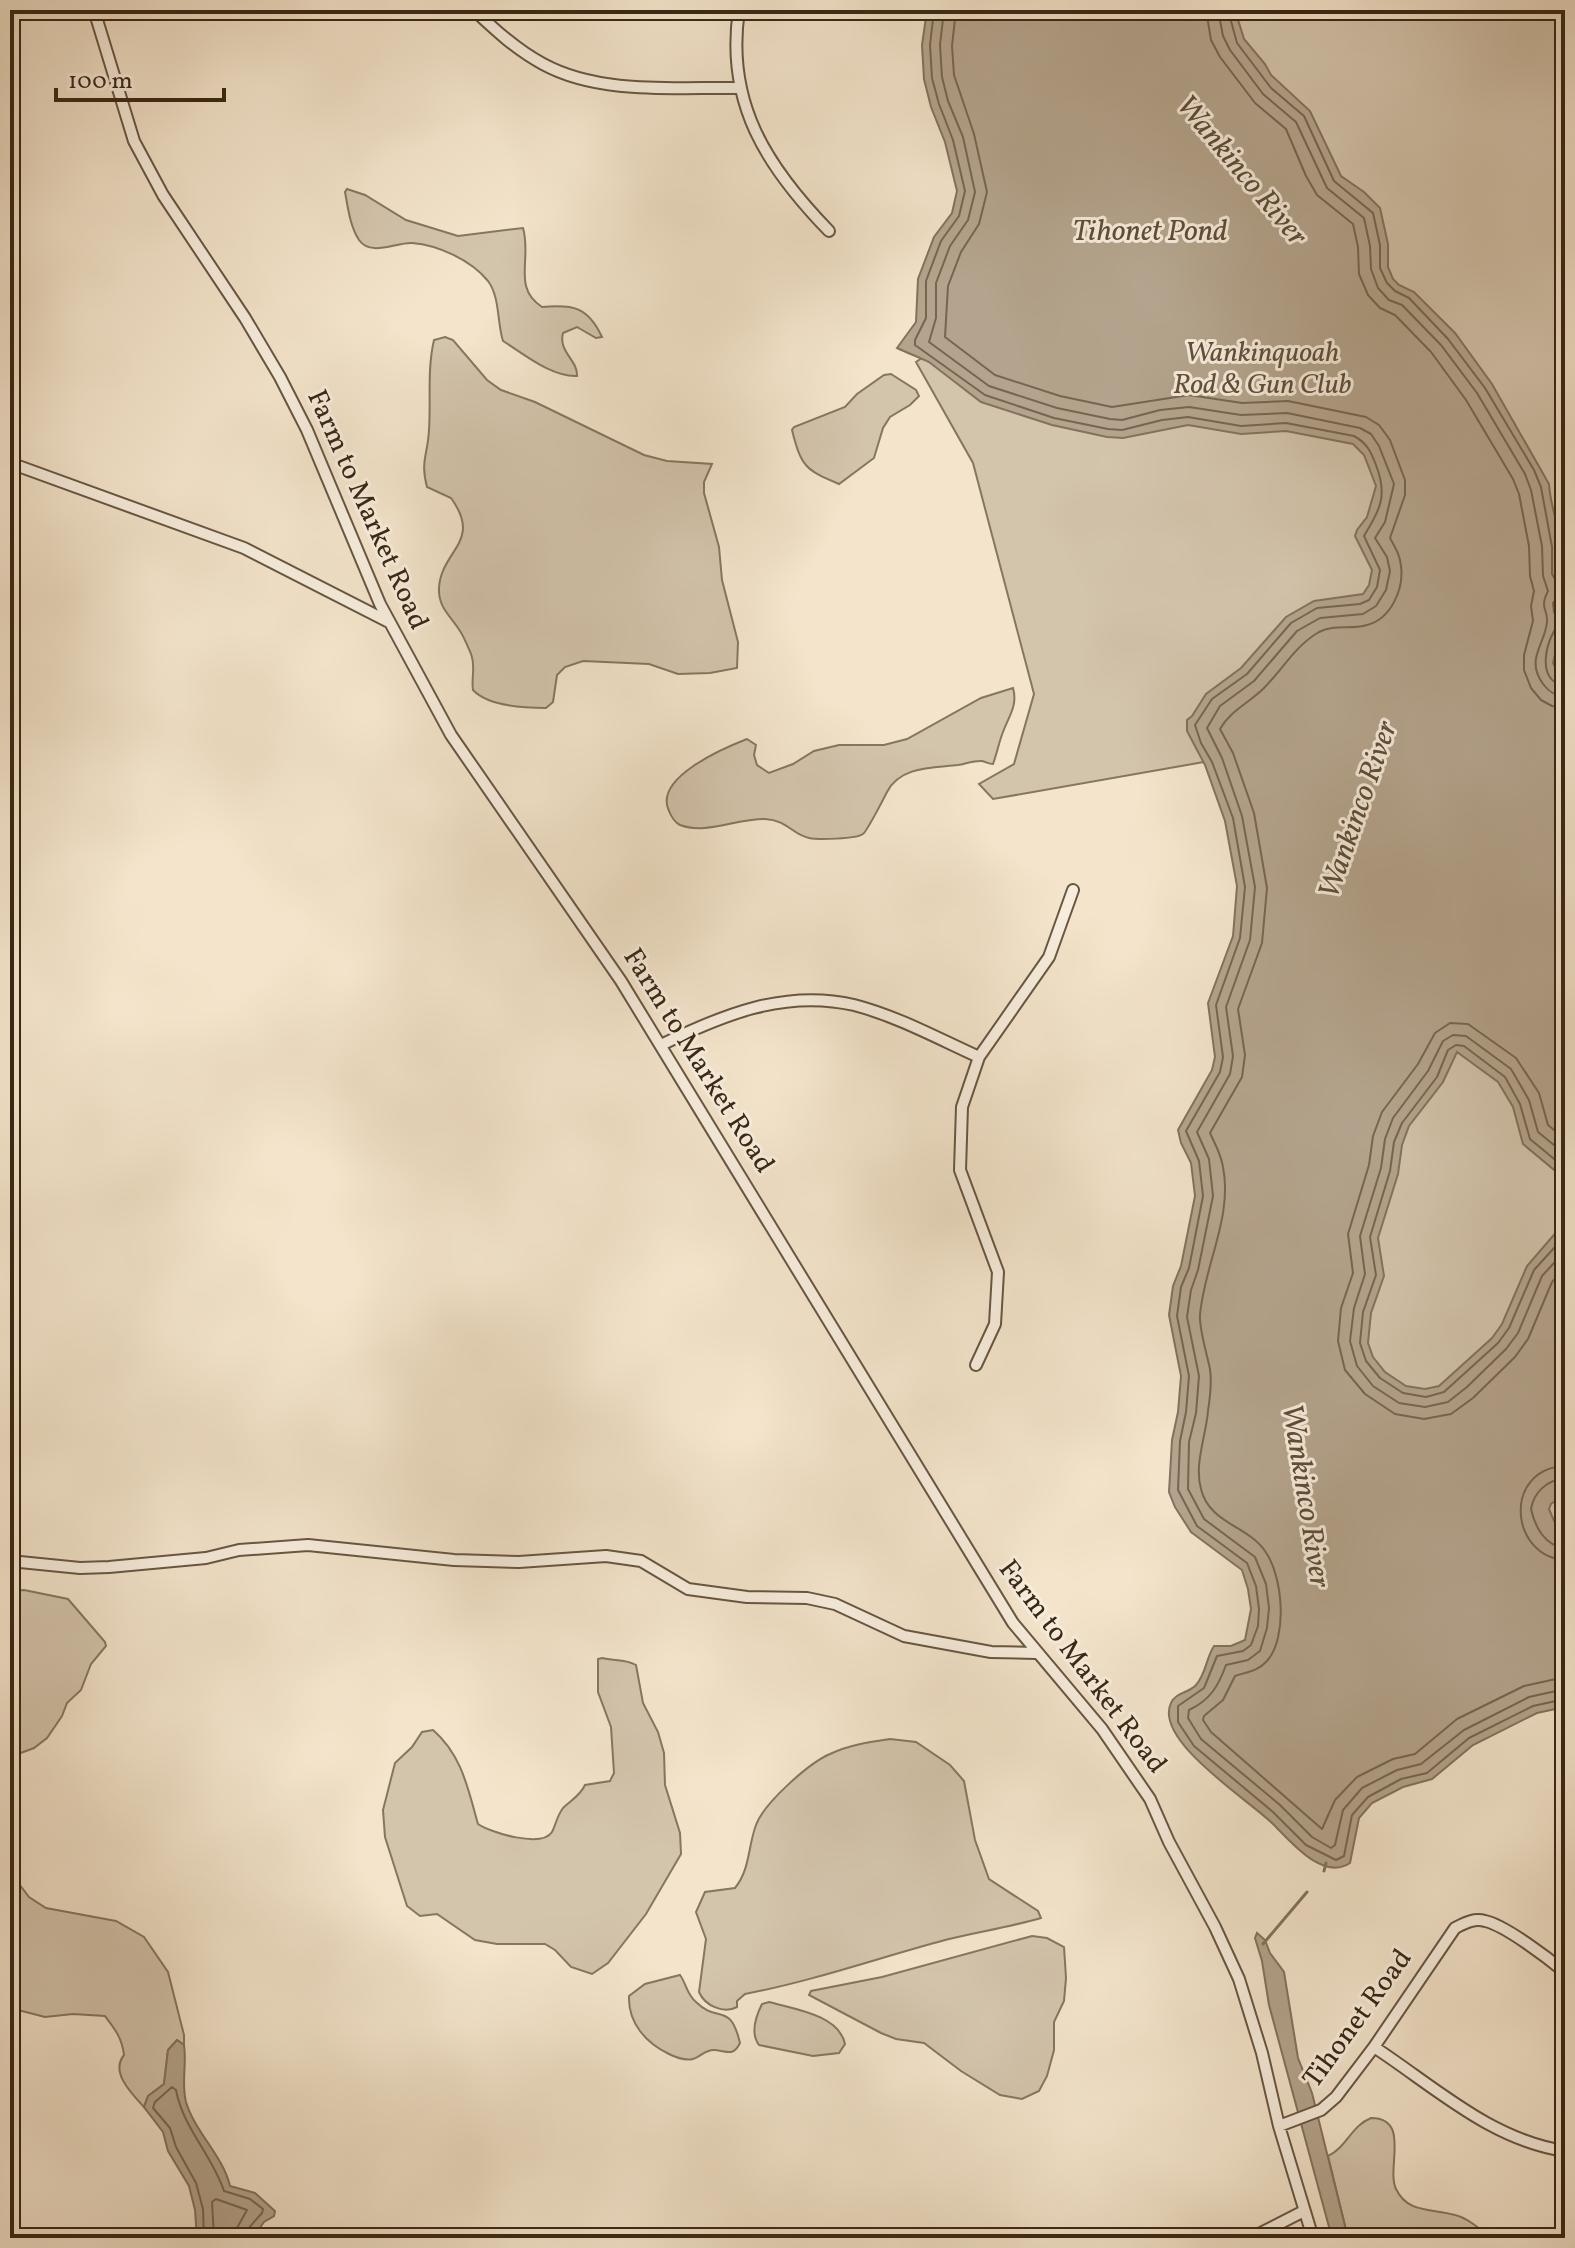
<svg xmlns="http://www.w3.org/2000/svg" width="1575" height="2248" viewBox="0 0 1575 2248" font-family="Vollkorn,serif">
  <rect width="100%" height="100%" fill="#f3e4cb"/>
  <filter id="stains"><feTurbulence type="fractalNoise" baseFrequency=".0025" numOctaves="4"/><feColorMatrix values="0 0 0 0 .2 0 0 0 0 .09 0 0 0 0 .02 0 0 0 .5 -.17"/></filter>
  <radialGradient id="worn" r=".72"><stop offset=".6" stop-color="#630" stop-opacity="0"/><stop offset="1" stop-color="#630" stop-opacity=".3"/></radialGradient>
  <!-- green -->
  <path fill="#d3c4ac" stroke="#867660" stroke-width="2" d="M1057,10H1565V1691L1190,1418L1248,870L1221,759L993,799L979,784L1014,764L1034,694L973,463L916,362L960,332Z
    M347,189L365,195L406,220L458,236L523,228C532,258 512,288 542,307C573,304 588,307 602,337L596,338L577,327L563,333C558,352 578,360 577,376C551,377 524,354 503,341C497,322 500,297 488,281C471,260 438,245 412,243C396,242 371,257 359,240C350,226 348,208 345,192Z
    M445,337L453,340L487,380L501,390L535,402L644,455L667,461L712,464L704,482V493L719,547L722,580L738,642L737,668L710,673L678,674L649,664L583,661L565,667L557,675L553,702L546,708C525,708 488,706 473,690C471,678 476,667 471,654C468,647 464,637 460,631C451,616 438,608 439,588C441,550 483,542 451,498L427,487C420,461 428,454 429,430C431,400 427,370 434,340Z
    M891,374L916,390L919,396L910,405L890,417L883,428L874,458L839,484C805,470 801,466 792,430L794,427L845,407L857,394L884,375Z
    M1013,688C1018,705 1009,716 1003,732C999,742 997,753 993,764C989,764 986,762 982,761C975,760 965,764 958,765C933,768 900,766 887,792C884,798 867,831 863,834C856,839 818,840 809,838C793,835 787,820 765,819C738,818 706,835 680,825C674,822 671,816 669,811C653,778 724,748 747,739L756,745L754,755L757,765L769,773L793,764L814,751L839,745H884L907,739L981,698Z
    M24,1590L68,1599L105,1642L106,1646L91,1664L81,1690L67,1703L62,1716L47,1738L34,1748L10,1757V1591Z
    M602,1658C614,1661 626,1659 636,1665L643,1703L658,1732L664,1753L665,1785L680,1833L681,1854L646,1914L608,1963L592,1974L571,1967L555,1950L545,1944H497L475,1940L437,1914L420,1916L407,1906L385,1837L383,1810L395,1763L412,1747L422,1732L433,1730C462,1755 468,1789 478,1824C491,1833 542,1848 552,1832C556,1824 557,1816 563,1808C571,1800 580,1796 585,1785L610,1781L614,1773L611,1727L598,1692V1659Z
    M890,1739L916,1742L950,1765L964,1781L975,1840L989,1879L1038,1911L1041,1918C1010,1927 977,1932 945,1940C878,1958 813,1981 745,1994L737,2001V2007C724,2014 705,2006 699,1992L706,1939L696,1912L705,1892L735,1888C750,1870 748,1846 756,1825C764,1803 809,1763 830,1754C849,1745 869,1742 890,1739Z
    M10,1872L29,1897L46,1908L116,1921L144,1937L168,1972L184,2035V2045L177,2040L168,2050L164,2084L148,2096L144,2107C131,2093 110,2072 124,2055C122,2038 115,2029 105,2016L73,2014L45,2017L10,2008Z
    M1032,1936L1047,1938L1064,1947L1066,1978L1064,2001L1054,2022V2050L1047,2076L1039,2091L1022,2099L1000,2095L961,2071L924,2043L896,2039L881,2033L809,1995L811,1991L882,1977Z
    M680,1975C686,1983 687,1995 696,2002C718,2024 730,2001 740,2043C733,2057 727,2051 715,2050C705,2049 701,2057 693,2059C685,2061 675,2057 669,2054C646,2043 628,2023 629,1996L645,1984Z
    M769,2002C794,2009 839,2015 845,2044L839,2053L813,2056L759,2045C750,2033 756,2016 762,2004Z
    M1371,2118C1411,2118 1386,2168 1396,2189C1408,2214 1432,2208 1455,2215C1468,2218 1481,2230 1491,2238H1348L1328,2156C1347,2147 1351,2126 1371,2118Z"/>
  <!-- water -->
  <path fill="#b4a48d" stroke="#83725d" stroke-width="2" d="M927,10H1235L1244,39L1265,64L1271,75L1310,111L1341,176L1364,192L1380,208L1388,244V267L1393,279L1399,285L1414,292L1455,333L1492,384L1549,484C1550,505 1559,525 1560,545C1562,587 1564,622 1553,663L1565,684V1179L1523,1144L1513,1107L1498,1082L1457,1052L1443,1082L1409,1126L1402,1145L1398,1174L1378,1238L1384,1276L1371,1313L1368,1343L1373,1357L1385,1372L1406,1386L1425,1389L1439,1386L1492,1338L1502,1324L1527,1266L1565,1222V1494L1551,1504L1549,1509L1554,1521L1565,1533V1707L1537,1713L1473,1745L1432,1779L1403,1787L1372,1803L1359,1818L1350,1863C1323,1881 1291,1842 1274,1825C1251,1801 1153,1741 1171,1703C1176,1692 1189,1693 1196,1685C1206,1674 1206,1658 1214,1646H1231L1245,1640L1251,1609L1248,1589L1242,1570L1191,1532L1175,1507L1169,1492L1172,1440L1178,1412L1181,1376L1169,1315L1173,1286L1181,1266L1195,1196L1191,1163L1181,1143L1178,1130L1212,1070L1215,1057L1208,1003L1233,936L1237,886L1225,821L1205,765L1187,731V720L1192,716L1206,694L1241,668L1286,617L1314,601L1363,594L1369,585L1372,570L1355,536L1357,530L1367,517L1376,486L1364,455L1353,444L1286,431L1241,434L1188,425L1123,438L1107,437L1052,425L981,402L929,362C918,357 908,353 897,348L916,322L918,279L934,237L952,213L957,191L945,142L931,107L924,79L922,45Z
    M1257,1933L1265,1940L1270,1953L1284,1972L1298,2058L1312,2093L1348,2238H1332L1269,2005L1262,1961L1255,1938Z
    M177,2040L184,2045C187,2064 181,2083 186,2102C195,2132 223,2156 230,2186L255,2193L275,2211L274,2216L264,2222L253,2238H197L195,2210L189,2186L168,2151L163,2132L144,2107L148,2096L164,2084L168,2050Z"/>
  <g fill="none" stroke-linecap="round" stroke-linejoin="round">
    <!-- shore -->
    <path stroke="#766650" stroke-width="2" d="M934,10L930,45L932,78L939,104L953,140L965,191L959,216L941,241L926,281V318L915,340V345L985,395L1054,418L1108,429L1122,430L1162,420L1188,417L1241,426L1286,423L1354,436C1367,443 1371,452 1376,465C1388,496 1380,509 1364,536L1380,570L1377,587L1369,600L1360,604L1317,608L1291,623L1247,674L1212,699L1195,725L1201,743L1212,762L1233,818L1245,887L1240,938L1216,1005L1223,1057L1220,1072L1186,1131L1199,1161L1203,1196L1189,1268L1181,1287L1177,1316L1189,1376L1186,1412L1180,1441L1178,1490L1197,1526L1247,1563L1256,1586L1259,1609L1258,1626L1251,1645L1243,1651L1217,1656L1204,1688L1178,1706V1722L1194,1746L1273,1812L1306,1845L1336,1860L1344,1856L1352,1815L1368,1797L1401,1779L1427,1773L1469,1738L1533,1706L1565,1699
      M944,10L940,45L942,77L948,101L963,137L975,192L968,220L950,246L936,283V318L929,342L989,386L1057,408L1110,419L1122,420L1160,410L1189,407L1241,415L1287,413L1360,428L1371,434L1379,446L1394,484L1385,522L1375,538L1387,557L1390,571L1386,590L1376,606L1363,614L1320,618L1297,631L1254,681L1220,706L1207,728L1222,758L1242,816L1255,887L1250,940L1226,1007L1233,1056L1230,1074L1197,1132L1209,1159L1213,1196L1198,1270L1191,1290L1187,1317L1199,1376L1196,1413L1189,1442L1188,1489L1204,1519L1255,1557L1266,1584L1269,1608L1267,1628L1260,1651L1248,1660L1226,1665C1218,1687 1210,1700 1189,1710L1188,1718L1201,1739L1280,1805L1312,1837L1331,1848L1335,1845L1343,1810L1362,1788L1397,1770L1421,1764L1464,1730L1529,1697L1565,1689
      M956,10L952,46L954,75L974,134L987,192L979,224L961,252L948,286L945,337L995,375L1060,396L1112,407L1189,395L1242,403L1288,401L1366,417L1379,425L1390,440L1405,480V495L1390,538C1395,547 1400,555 1401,566C1404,589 1391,619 1367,625C1351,630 1334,624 1319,632C1295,646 1283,669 1264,688C1249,703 1230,711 1220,729L1233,753L1254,813L1267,888L1262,943L1238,1009L1245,1055L1242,1077L1210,1133C1215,1144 1221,1154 1223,1167C1233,1217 1204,1266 1200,1315C1199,1329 1207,1354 1210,1369C1212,1382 1210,1398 1208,1411C1206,1436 1194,1464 1201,1489C1209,1523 1248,1526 1265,1551C1283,1576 1288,1637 1267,1661C1258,1671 1247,1672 1235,1676L1223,1700L1204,1716L1203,1720L1211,1732L1322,1829L1335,1800L1357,1777L1393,1759L1415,1754L1457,1719L1524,1686L1565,1677
      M1206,10L1211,40L1220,57L1255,103L1286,129L1306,176L1317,195L1353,224L1358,247L1359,274L1368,295L1380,308L1395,315L1431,352L1466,400L1513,479L1519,494L1529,546L1530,576L1534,591L1531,606L1533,621L1524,655V670L1531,688L1541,700L1552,706L1565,708
      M1218,10L1223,36L1230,50L1263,94L1296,122L1327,188L1364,218L1370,246L1371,269L1378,288L1389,300L1402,305L1441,345L1477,393L1525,474L1531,490L1542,546L1543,576L1548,591C1539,609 1548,608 1547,622C1545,645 1525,659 1543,684C1549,692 1555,696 1565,696
      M1228,10L1237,43L1271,88L1304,116L1334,181L1373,213L1380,245V268L1387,283L1395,291L1409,298L1448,339L1485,388L1534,470L1541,487L1552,547V574L1558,584L1565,586
      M1565,596L1558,597L1553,603L1554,612L1562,621C1546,635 1534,682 1565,686
      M1565,1139L1548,1125L1539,1093L1516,1058L1468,1024L1450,1023L1435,1033L1418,1064L1382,1112L1373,1136L1369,1165L1348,1234L1353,1273L1341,1308L1338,1341L1345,1370L1365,1394L1395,1414L1424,1419L1451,1414L1473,1398L1515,1357L1528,1339L1552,1282L1565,1268
      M1565,1154L1538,1132L1529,1100L1511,1069L1466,1036L1453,1035L1443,1041L1428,1071L1393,1118L1385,1139L1381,1168L1360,1236L1365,1274L1354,1308L1350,1341L1357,1366L1373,1386L1399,1403L1425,1407L1448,1402L1467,1387L1506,1349L1518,1333L1542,1276L1565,1251
      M1565,1168L1530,1139L1520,1104L1505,1077L1464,1046L1456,1045L1448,1050L1437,1077L1402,1123L1394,1142L1390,1171L1370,1237L1376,1275L1363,1312L1360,1343L1366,1361L1380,1378L1403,1393L1426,1397L1444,1392L1498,1343L1509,1328L1534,1270L1565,1236
      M1565,1466C1502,1469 1510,1557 1565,1560
      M1565,1478C1547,1480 1534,1492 1531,1509C1535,1527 1545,1546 1565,1548
      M204,2238L203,2209L196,2183L176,2147L170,2128L153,2108L155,2102L172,2087L176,2090C183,2128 212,2155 224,2191L250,2199L263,2209L262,2213L247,2230L246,2238
      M214,2238L212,2202L216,2199L247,2210L237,2228L236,2238"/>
    <!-- stream -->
    <path stroke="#83725d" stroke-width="3" d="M1324,1871L1326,1863
      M1263,1944L1307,1892"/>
    <defs>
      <path id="minor" d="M94,10L134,141L163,195L245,318L280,377L307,430L380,604L451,735L621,981L1013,1623L1102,1729L1150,1799L1169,1842L1215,1927L1239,1979L1262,2053L1279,2126
        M474,10C495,30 517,50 543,64C600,95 675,87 739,88
        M739,10C725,103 767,167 829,231
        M10,463L244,548L387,621
        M661,1045C722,1015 785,989 854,1005C897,1016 939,1039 979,1057
        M976,1365L995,1324L998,1272L960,1170L962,1107L979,1057L1049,957L1073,890
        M10,1561L80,1568L109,1567L206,1558L239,1550L308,1545L454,1560L519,1562L606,1556L641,1561L688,1589L747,1597L807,1598L835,1604L904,1636L991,1652L1036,1653
        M1374,2047C1435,2087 1491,2140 1565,2151
        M1251,2238L1304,2211
        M1313,2238L1279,2126L1321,2110L1336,2097L1374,2047L1455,1928C1465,1923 1474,1918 1485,1921C1505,1925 1549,1959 1565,1972"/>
    </defs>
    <!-- minor casing -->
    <use href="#minor" stroke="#685642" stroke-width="14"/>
    <!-- minor -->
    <use href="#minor" stroke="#f7eddd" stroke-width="10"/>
  </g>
  <g text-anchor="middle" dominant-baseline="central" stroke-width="6" stroke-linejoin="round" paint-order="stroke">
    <!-- park labels -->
    <g font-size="28" font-style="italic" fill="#604e3a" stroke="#f7eddd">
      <text x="1262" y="353">Wankinquoah<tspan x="1262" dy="32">Rod &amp; Gun Club</tspan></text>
    </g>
    <!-- street labels -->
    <g font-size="28" fill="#392714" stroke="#f7eddd">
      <text transform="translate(367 510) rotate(66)">Farm to Market Road</text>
      <text transform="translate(698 1061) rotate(58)">Farm to Market Road</text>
      <text transform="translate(1082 1667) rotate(53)">Farm to Market Road</text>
      <text transform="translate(1358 2019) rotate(-54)">Tihonet Road</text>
    </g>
    <!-- water labels -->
    <g font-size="30" font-style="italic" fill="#5e4c38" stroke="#f7eddd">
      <text transform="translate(1241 171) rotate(50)">Wankinco River</text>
      <text x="1150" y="232">Tihonet Pond</text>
      <text transform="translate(1359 810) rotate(-71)">Wankinco River</text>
      <text transform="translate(1305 1496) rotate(81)">Wankinco River</text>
    </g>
  </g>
  <!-- margin -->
  <rect width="1575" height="2248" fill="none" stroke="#f3e4cb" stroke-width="40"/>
  <rect x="12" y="12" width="1551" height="2224" fill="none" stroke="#392714" stroke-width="4"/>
  <rect x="20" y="20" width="1535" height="2208" fill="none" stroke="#392714" stroke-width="2"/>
  <!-- scale -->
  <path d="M56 88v12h168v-12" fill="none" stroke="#392714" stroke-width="4"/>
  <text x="68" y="88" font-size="24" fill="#392714" stroke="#f7eddd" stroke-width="6" paint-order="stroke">100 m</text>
  <rect width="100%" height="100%" filter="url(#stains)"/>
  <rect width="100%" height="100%" fill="url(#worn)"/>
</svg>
